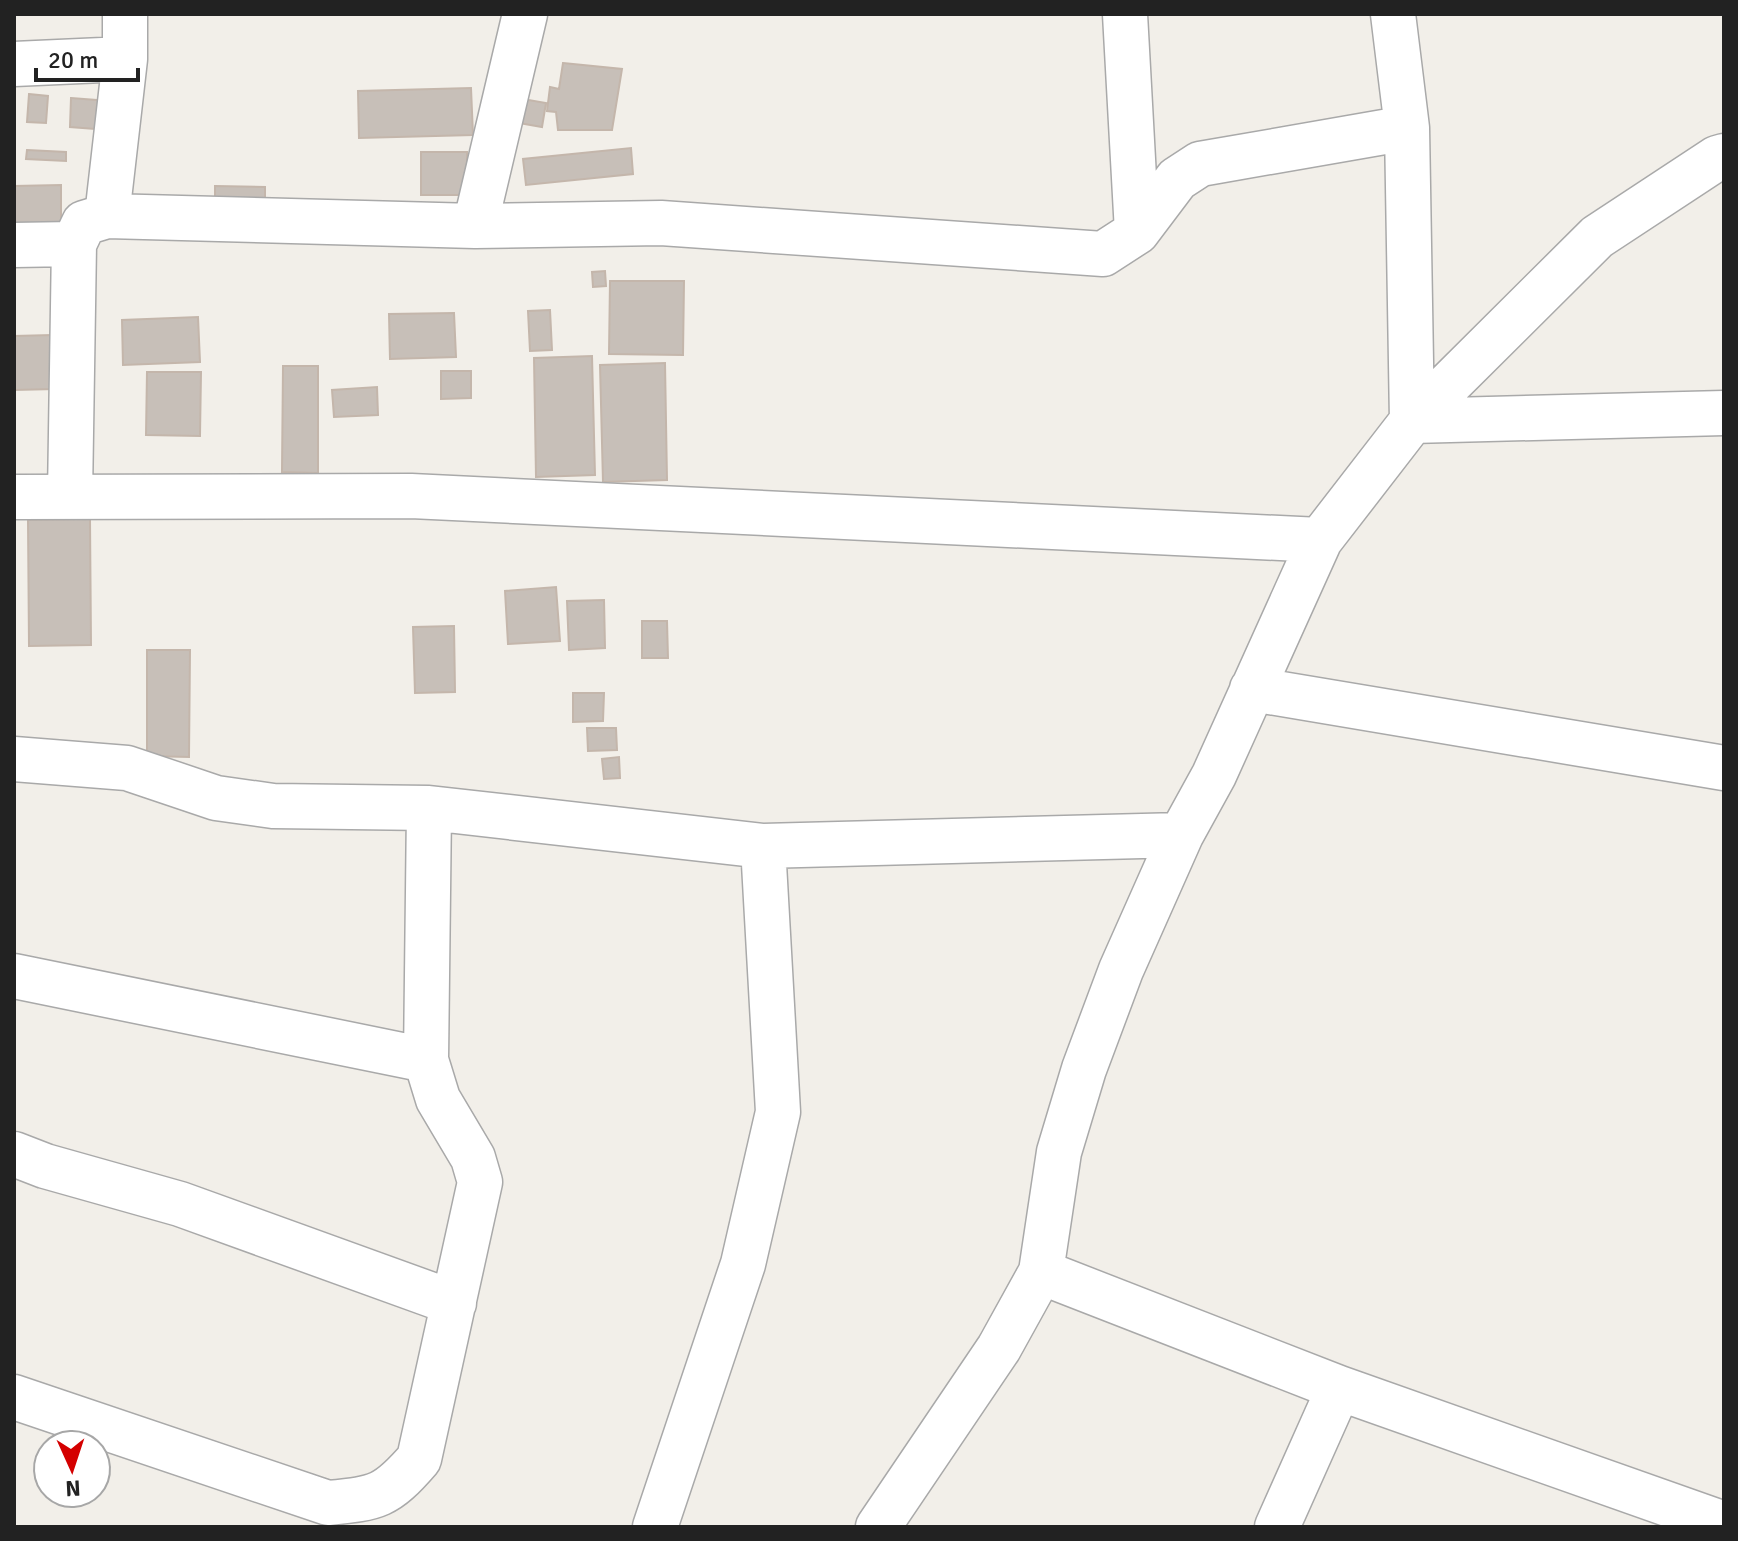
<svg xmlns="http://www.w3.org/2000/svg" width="1738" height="1541" viewBox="0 0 1738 1541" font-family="Signika,sans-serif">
  <rect width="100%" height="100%" fill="#f2efe9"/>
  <!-- building -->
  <path fill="#c7bfb8" stroke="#c4b6ab" stroke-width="2" d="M563,63L622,69L612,130H558L556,112L547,111L550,87L559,89Z
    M471,88L473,135L359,138L358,91Z
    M29,94L48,96L46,123L27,122Z
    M71,98L109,101L108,130L70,127Z
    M517,98L546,103L542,127L513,122Z
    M631,148L633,174L526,185L523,159Z
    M27,150L66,152V161L26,159Z
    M421,152H467V195H421Z
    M61,185V230L14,231V186Z
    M215,186L265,187V234L215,233Z
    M605,271L606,286L593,287L592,272Z
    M610,281H684L683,355L609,354Z
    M550,310L552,350L530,351L528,311Z
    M454,313L456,357L390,359L389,314Z
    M198,317L200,362L123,365L122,320Z
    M52,335L55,389L14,390V336Z
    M592,356L595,475L536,477L534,358Z
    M665,363L667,480L603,482L600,365Z
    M283,366H318V473L282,472Z
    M441,371H471V398L441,399Z
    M147,372H201L200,436L146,435Z
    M377,387L378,415L334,417L332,390Z
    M90,519L91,645L29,646L28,520Z
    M556,587L560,641L508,644L505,591Z
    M604,600L605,648L569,650L567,601Z
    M642,621H667L668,658H642Z
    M454,626L455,692L415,693L413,627Z
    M147,650H190L189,757L147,756Z
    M573,693H604L603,721L573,722Z
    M587,728H616L617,750L588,751Z
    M619,757L620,778L604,779L602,759Z"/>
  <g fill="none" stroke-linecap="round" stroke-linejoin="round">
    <defs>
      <path id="minor" d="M1125,14L1137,232
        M1393,14L1407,128L1412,421L1724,413
        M14,64L125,59
        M107,216L125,59V14
        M475,226L525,14
        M14,245L74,244L84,223L107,216L475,226L661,223L1103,254L1137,232L1177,179L1200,164L1407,128
        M70,496L74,244
        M14,497L411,496L1320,540
        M1252,689L1724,768
        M14,759L127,768L216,798L273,806L429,808L763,846L1181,835
        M14,976L426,1060
        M14,1154L45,1166L180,1204L454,1303
        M1041,1272L1339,1388L1724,1524
        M14,1397L328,1503C378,1498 386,1497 419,1459L480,1182L473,1158L438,1099L426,1060L429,808
        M655,1527L743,1264L778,1112L763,846
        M878,1527L999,1348L1041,1272L1059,1152L1084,1069L1121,970L1181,835L1214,775L1320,540L1412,421L1597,237L1717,158L1724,156
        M1277,1527L1339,1388"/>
    </defs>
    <!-- minor casing -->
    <use href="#minor" stroke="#a9a9a9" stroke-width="47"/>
    <!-- minor -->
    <use href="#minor" stroke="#fff" stroke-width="44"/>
  </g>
  <!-- border -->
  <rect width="1738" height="1541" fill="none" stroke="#222222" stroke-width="32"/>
  <!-- north arrow -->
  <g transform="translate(72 1469) rotate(177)"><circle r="38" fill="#ffffff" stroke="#a7a7a7" stroke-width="2"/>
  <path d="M0-6L14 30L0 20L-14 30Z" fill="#d40000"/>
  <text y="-12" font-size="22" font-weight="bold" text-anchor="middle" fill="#222222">N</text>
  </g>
  <!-- scale -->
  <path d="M36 68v12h102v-12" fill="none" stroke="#222222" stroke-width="4"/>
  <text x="48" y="68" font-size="24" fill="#222222" stroke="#ffffff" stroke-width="6" paint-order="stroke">20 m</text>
</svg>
